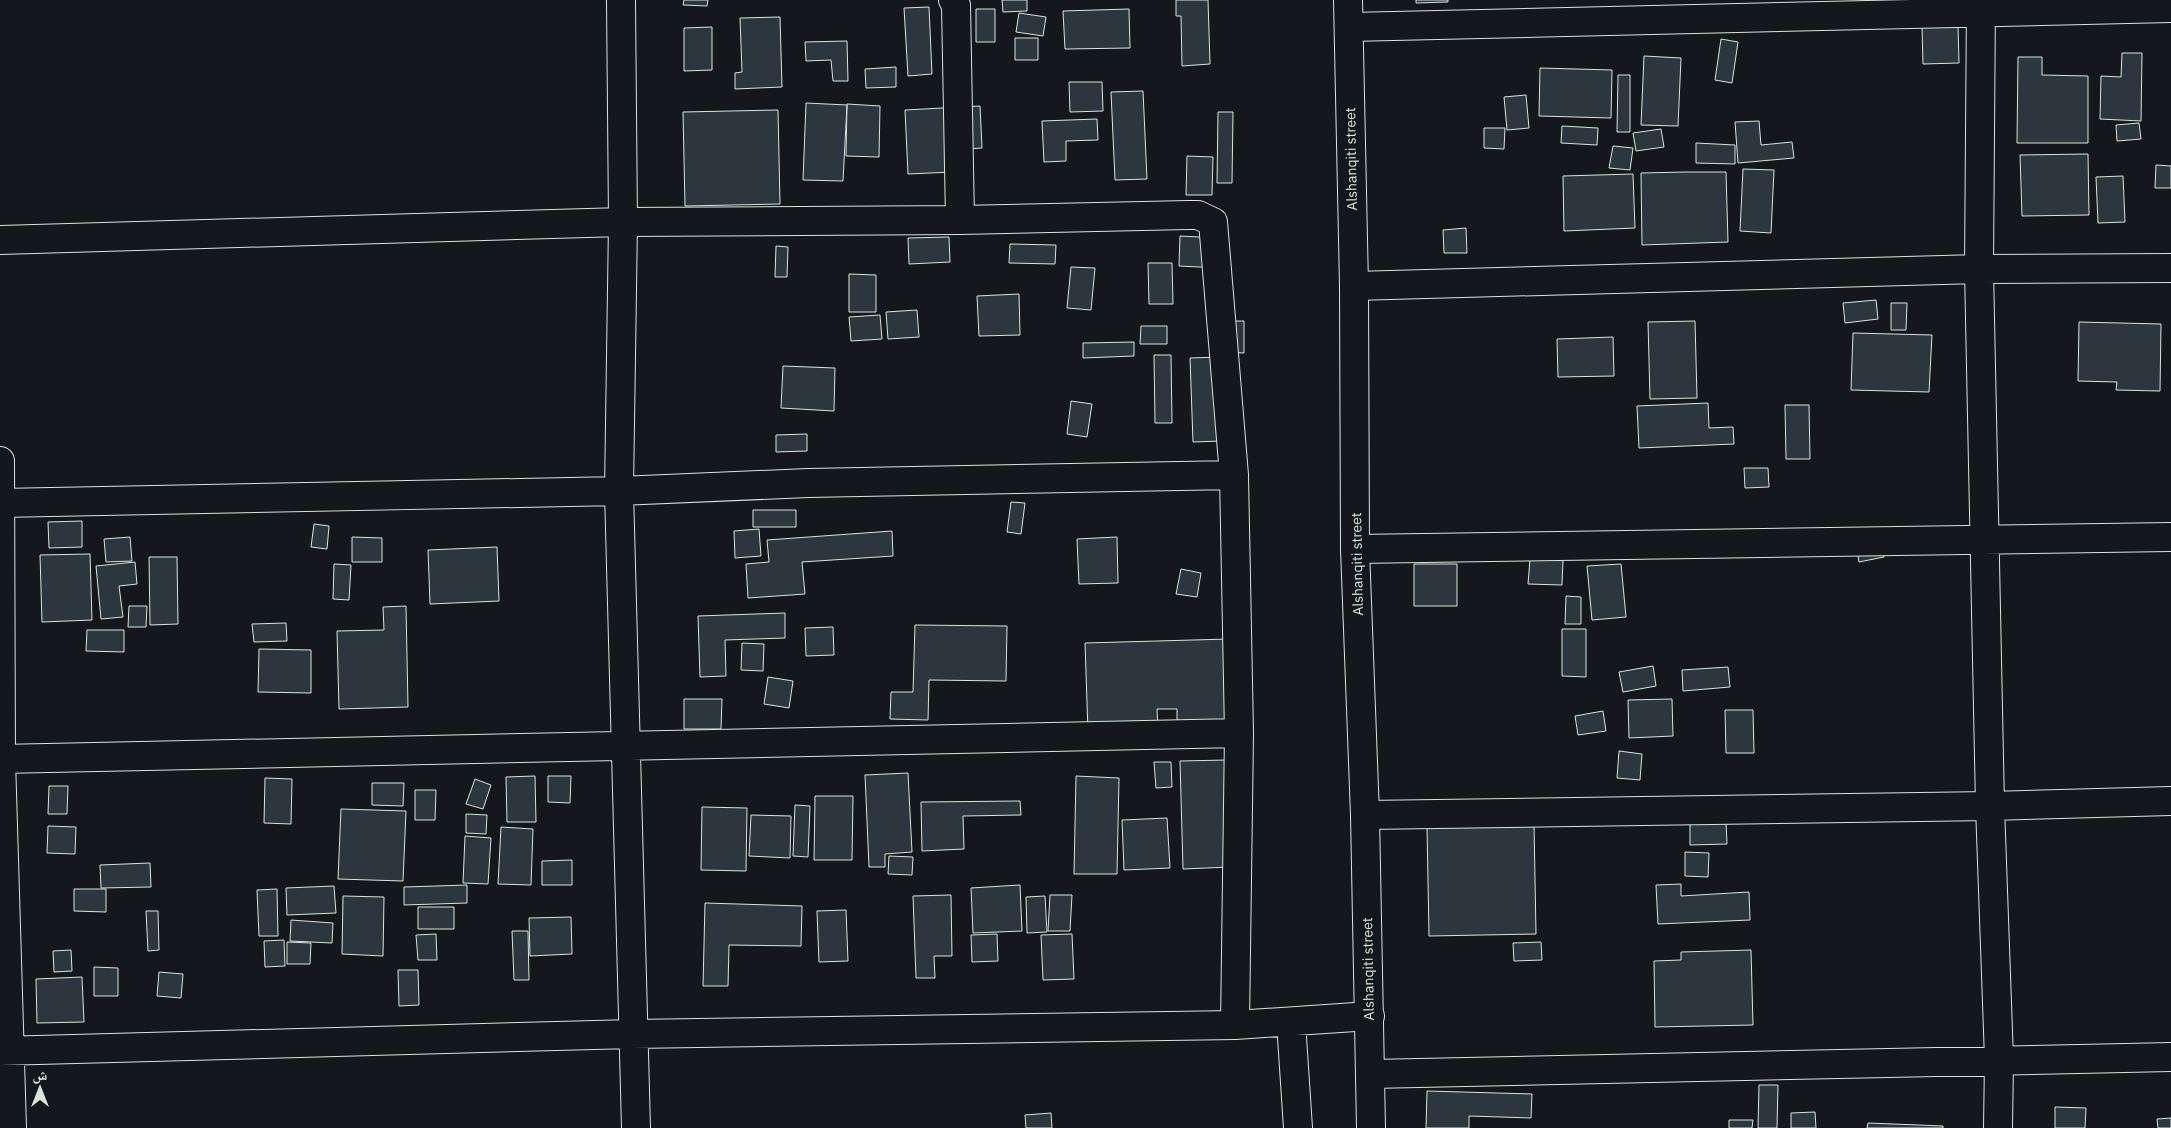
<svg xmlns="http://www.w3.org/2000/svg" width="2171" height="1128" viewBox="0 0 2171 1128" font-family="'IBM Plex Sans','Noto Naskh Arabic',sans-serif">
  <rect width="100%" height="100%" fill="#14181c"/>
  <!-- building -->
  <path fill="#2c363c" stroke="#d8e6dc" d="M684,0H708L707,6L683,5Z
    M1002,0H1027V11L1003,12Z
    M1176,0H1208L1210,64L1182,66L1181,16H1176Z
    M1416,0H1448V2L1416,3Z
    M929,7L932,74L908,76L904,8Z
    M976,9H995V42H976Z
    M1129,9L1130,48L1065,49L1063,11Z
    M1019,13L1046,17L1043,36L1016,32Z
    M780,17L782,87L735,89V73L742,72L740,18Z
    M1958,26L1959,63L1923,64L1922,27Z
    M712,27V70L684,71V28Z
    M1015,38H1038V60H1015Z
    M1721,39L1738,42L1732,83L1715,80Z
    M847,41L848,81H833L831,60L806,61L805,42Z
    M2122,53H2142L2141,121L2100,119L2101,76L2121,77Z
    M1644,56L1681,58L1678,126L1641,125Z
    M2018,57H2042V75L2088,76V143H2017Z
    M896,67V87L866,88L865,69Z
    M1540,68L1612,70L1611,118L1539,116Z
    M1618,75H1630V132H1617Z
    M1069,82H1102L1103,111L1070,112Z
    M1143,91L1147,179L1115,180L1111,92Z
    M1526,95L1529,128L1507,130L1504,97Z
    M806,103L847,105L843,181L803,180Z
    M847,104L880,106L879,157L846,156Z
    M980,106L982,148L953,150V172L908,174L905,110Z
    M778,110L780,204L685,206L683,112Z
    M1218,112H1233L1232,183H1217Z
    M1097,119L1098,140L1066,141V161L1044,162L1042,121Z
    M1759,121L1761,145L1792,142L1794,158L1738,163L1735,122Z
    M2139,123L2141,139L2117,141L2116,125Z
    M1562,126L1598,128L1597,145L1561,143Z
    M1484,128H1505L1504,149L1484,148Z
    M1661,129L1664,147L1636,151L1633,133Z
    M1696,143L1735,145V164L1696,163Z
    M1613,146L1633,148L1630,170L1609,168Z
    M2088,154L2089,215L2022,216L2020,155Z
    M1187,156L1213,157L1212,195H1186Z
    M2156,165L2171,166V188H2155Z
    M1743,169L1774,170L1771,233L1740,231Z
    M1685,172H1726L1728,242L1642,245L1641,173Z
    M1633,174L1635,228L1564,231L1563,176Z
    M2123,176L2125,222L2098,223L2096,177Z
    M1466,228L1467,253H1444L1443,230Z
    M1180,236L1221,238L1220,268L1179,266Z
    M949,237L950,262L909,264L908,238Z
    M1010,244L1056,245L1055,264L1009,263Z
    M776,246L788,247L787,277H775Z
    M1148,263H1172L1173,304H1149Z
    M1071,267L1095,268L1091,310L1067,308Z
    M849,274L876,275V312H849Z
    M1019,294L1020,335L979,336L977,296Z
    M1876,300L1878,319L1845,323L1843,303Z
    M1891,303H1907L1906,330H1891Z
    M917,310L919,337L888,339L886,312Z
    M880,315L882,339L851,341L849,317Z
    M1222,321H1244V353L1222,352Z
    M1695,321L1697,398L1650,399L1648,322Z
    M2079,322L2161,324L2160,391L2116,390L2117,382L2078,381Z
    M1141,326H1167V344H1140Z
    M1853,333L1932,335L1929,392L1851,390Z
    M1613,337L1614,376L1558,377L1557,339Z
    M1134,342V356L1083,358V343Z
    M1154,355H1171L1172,423H1155Z
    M1219,357L1222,441L1193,442L1190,358Z
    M783,366L835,368L834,411L781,408Z
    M1071,401L1092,404L1087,437L1067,434Z
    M1708,403L1709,428L1733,427L1734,444L1639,448L1637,406Z
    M1785,405H1809L1810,459H1786Z
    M807,434V451L776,452V435Z
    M1744,468H1768L1769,487L1745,488Z
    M1011,502L1025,503L1021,534L1007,532Z
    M753,510H796V527H753Z
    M82,521V547L49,548L48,522Z
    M314,524L329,526L327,549L311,547Z
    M759,529L761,556L735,558L734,531Z
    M892,531L893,556L802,562L805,594L748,598L746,564L769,562L767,540Z
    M1879,533L1884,557L1859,562L1855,537Z
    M130,537L132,561L106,562L104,539Z
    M352,537L382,538V562H352Z
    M1117,537L1118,583L1079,584L1077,539Z
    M497,547L499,601L430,604L428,550Z
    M90,554L92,620L42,622L40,555Z
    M149,557H177L178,624L150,625Z
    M1530,559L1563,560L1562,585L1528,584Z
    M135,562L137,584L119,586L123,617L101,619L96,566Z
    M334,564L351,565L349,600L333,599Z
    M1414,564H1457V606H1414Z
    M1621,564L1626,617L1592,620L1587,566Z
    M1181,569L1201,573L1197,597L1176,594Z
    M1566,596L1581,597V624H1565Z
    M129,606H147L146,627H128Z
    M406,606L408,707L339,709L337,631L384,630L383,607Z
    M785,613V638L725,640L726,676L700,677L698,616Z
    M286,623L287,641L254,642L252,624Z
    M915,625L1007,626L1006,681L929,680L928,720L890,719L891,692H913Z
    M833,627L834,655L806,656L805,628Z
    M1562,629H1586V677L1562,676Z
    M87,630H124V652L86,651Z
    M1229,639L1231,729L1177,731V709H1157L1158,730L1088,732L1085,643Z
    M742,643L764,644L763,671L741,670Z
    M259,649L311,650V693L258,692Z
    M1653,666L1656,686L1623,692L1619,672Z
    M1728,667L1730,687L1683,691L1682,670Z
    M768,677L793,681L789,708L764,704Z
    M684,699H722L721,729H684Z
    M1672,699L1673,736L1629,738L1628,700Z
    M1725,710H1753L1754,753H1726Z
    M1603,711L1606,731L1578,735L1575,716Z
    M1619,751L1642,754L1640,780L1617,778Z
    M1227,760L1230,867L1183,869L1180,761Z
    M1154,762H1171L1172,787L1156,788Z
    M908,773L912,852L885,854V867H869L865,775Z
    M535,776L536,822H507L506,777Z
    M548,776H571L570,803L548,802Z
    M1076,776L1119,778L1117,874H1074Z
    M265,778L292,779L291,824L264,823Z
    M475,779L491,785L483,809L466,804Z
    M372,783H404L403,806L372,805Z
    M49,786H68L67,814H48Z
    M415,790H436L435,820H415Z
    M815,796H853L852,860H814Z
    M1020,801L1021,815L963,816L964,849L922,851L921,802Z
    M795,805L810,806L808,857L793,856Z
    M702,807L747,808L746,871L701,870Z
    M341,809L406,811L403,881L338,879Z
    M466,814L487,815L486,834L466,833Z
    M751,815L791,816L790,858L749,856Z
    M1167,818L1170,868L1124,870L1122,820Z
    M1726,821L1727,844L1690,845V822Z
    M1534,824L1536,934L1429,936L1427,826Z
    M48,826L76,827L75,854L47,853Z
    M501,827L533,829L531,885L498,884Z
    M465,836L491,838L488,884L463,883Z
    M1685,852L1709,853L1708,877L1685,876Z
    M889,856L913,857L912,875L888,874Z
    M572,860V885H542V861Z
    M150,863L151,887L101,888L100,865Z
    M1681,884V896L1749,892L1750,920L1658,924L1656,885Z
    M467,885V903L404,905V887Z
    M1020,885L1022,931L973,933L971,888Z
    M334,886L336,913L287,915L286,888Z
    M74,889H106V912L74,911Z
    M277,889L278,936H259L257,890Z
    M951,895L952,956H934L935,978H916L913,896Z
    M1050,895H1072L1070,931H1048Z
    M343,896L384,897L383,956L342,954Z
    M1045,896L1047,932L1027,933L1026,897Z
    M705,903L802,906L801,946L729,945L728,986H703Z
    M418,907H454V929H418Z
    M846,910L848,961L819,962L817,911Z
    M146,911H158L159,950L148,951Z
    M571,917L572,954L530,956L529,918Z
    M291,920L333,923L332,943L290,941Z
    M512,931H528L529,980H514Z
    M436,934L437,960H418L416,935Z
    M997,934L998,961L972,962L971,935Z
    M1072,934L1074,979L1043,980L1041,935Z
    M284,940L285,966L265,967L264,941Z
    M287,942L311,943L310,964H287Z
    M1541,942L1542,960L1514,961L1513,943Z
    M71,950L72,971L54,972L53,951Z
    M1751,950L1753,1025L1655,1027L1654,961L1681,960V952Z
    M94,967L118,968V996H94Z
    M398,970H418L419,1005L399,1006Z
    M159,972L183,974L181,998L157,996Z
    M82,977L84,1022L37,1023L36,979Z
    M1759,1085H1778L1777,1128H1758Z
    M1427,1091L1532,1094L1531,1118L1469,1116V1128H1426Z
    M2055,1107L2086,1108L2085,1128H2055Z
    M1815,1112L1816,1128H1791V1113Z
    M1051,1113L1052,1128H1026L1025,1115Z
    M2171,1118V1128H2158L2157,1119Z
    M1729,1120H1753L1752,1128H1729Z
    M1868,1123L1943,1126V1128H1867Z"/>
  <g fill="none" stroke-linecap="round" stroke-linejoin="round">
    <defs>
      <path id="minor" d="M621,0L623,222L619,491L636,1128
        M953,0L956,5L960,220
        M1981,0L1979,269L1990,806L1999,1059L1998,1128
        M1349,27L2171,8
        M0,240L623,222L960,220L1188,215H1198L1213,222L1234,475L1239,733L1235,1025
        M1354,286L1979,269L2171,268
        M0,461L1,759L12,1128
        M0,503L619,491L808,483L1234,475
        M1355,549L2171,537
        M0,759L1239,733
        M1365,815L1990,806L2171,801
        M1291,1022L1298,1128
        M0,1051L633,1034L1235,1025L1370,1016
        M1371,1074L2171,1057"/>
      <path id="tertiary" d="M1348,0L1354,286L1355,549L1365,815L1371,1128"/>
    </defs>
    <!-- minor casing -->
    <use href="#minor" stroke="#d8e6dc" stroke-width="30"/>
    <!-- tertiary casing -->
    <use href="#tertiary" stroke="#d8e6dc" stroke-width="30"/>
    <!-- minor -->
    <use href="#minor" stroke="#14181c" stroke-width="28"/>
    <!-- tertiary -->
    <use href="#tertiary" stroke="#14181c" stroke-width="28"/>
  </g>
  <g text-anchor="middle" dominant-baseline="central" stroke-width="4" stroke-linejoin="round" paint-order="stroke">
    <!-- street labels -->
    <g font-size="14" fill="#d8e6dc" stroke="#14181c">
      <text transform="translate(1351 159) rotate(-91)">Alshanqiti street</text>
      <text transform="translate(1357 564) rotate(-91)">Alshanqiti street</text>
      <text transform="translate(1368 969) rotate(-91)">Alshanqiti street</text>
    </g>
  </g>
  <!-- north arrow -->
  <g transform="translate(40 1088)" stroke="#14181c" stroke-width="4" paint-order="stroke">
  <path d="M0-4L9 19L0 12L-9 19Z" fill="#d8e6dc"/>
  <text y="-8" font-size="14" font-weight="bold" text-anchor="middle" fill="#d8e6dc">ش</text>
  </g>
</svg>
